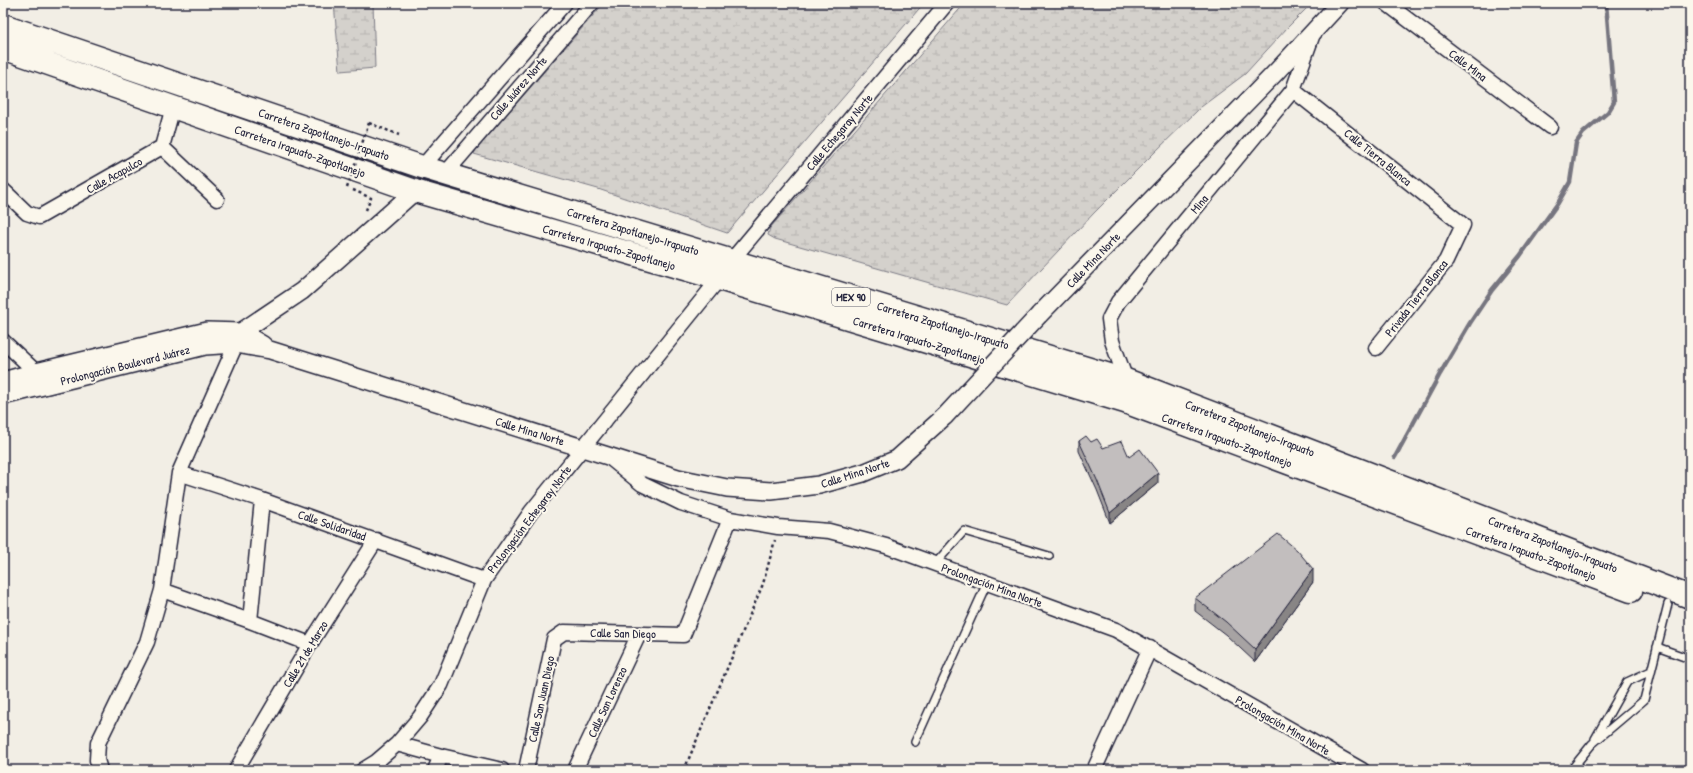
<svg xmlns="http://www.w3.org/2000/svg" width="1693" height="773" viewBox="0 0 1693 773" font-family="'Patrick Hand',sans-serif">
  <defs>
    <pattern id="wetland-marsh" width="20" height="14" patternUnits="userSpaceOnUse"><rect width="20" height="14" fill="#d4d1cc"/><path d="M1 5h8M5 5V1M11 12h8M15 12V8" fill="none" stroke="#b6b3b0"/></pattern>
  </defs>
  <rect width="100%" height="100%" fill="#f2eee5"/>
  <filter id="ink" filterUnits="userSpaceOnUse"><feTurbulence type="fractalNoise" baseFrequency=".025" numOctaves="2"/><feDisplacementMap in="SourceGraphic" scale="8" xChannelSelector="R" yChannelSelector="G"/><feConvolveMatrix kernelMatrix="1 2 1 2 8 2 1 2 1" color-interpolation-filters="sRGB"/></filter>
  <g filter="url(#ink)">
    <!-- wetland -->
    <path fill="url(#wetland-marsh)" stroke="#7b7a84" d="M334,3H373L375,68L340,71Z
      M604,3H924L727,233L598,189L474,154L475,151Z
      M965,3H1312L1287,28L1245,74L1201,107L1154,153L1094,213L1007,305L775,239L768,235L770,228Z"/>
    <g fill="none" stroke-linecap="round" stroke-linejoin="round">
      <!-- stream -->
      <path stroke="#76747f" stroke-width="4.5" d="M1395,457L1440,374L1470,323L1492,290L1520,256L1558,203L1570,182L1576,143L1583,133L1608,112L1614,102L1606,3"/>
      <defs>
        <path id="service" d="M935,564L964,531L1049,556
          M1657,647L1690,659
          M1595,739L1627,682L1651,671
          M915,742L987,583
          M1571,770L1592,744L1644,700L1668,604"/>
        <path id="minor" d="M1386,3L1550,127
          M1293,90L1463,225L1446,261L1376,348
          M162,147L217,199
          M162,147L173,107
          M422,167L565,3
          M445,174L592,3
          M3,190L27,213L39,217L162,147
          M731,261L947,3
          M3,341L36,372L39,379
          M1126,380L1112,341L1109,319L1118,302L1293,90L1313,34
          M610,458L642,484L681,503L730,519L778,527L829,531L886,546L1116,630L1362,770
          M179,473L262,500L484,580
          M162,590L250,621L310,644
          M250,621L262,500
          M397,744L441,756L502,770
          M100,770L97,760L98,743L147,642L162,590L179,473L236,344
          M236,770L310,644L376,540
          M363,770L376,762L397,744L420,717L441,685L484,580L531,512L719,279
          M435,770L441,756
          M526,770L554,639L564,632L683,635L730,519
          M575,770L639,634
          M1094,770L1150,648"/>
        <path id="tertiary" d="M1039,315L1277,71L1340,3
          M237,340L241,332L302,291L415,191
          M3,381L36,372L207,331L241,332L263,345
          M3,396L205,346L236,344L270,350L678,478L727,488L771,491L819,485L863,473L897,459L945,416"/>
        <path id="trunk" d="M3,25L422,167L1126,380L1690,597
          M3,48L415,191L719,279L1125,402L1631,591"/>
      </defs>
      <!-- service casing -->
      <use href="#service" stroke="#22223b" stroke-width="10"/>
      <!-- minor casing -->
      <use href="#minor" stroke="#22223b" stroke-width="17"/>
      <!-- tertiary casing -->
      <use href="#tertiary" stroke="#22223b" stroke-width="20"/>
      <!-- trunk casing -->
      <use href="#trunk" stroke="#22223b" stroke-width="25"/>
      <!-- path -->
      <path stroke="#22223b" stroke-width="2.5" stroke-dasharray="3 3" stroke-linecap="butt" d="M369,123L399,135
        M353,190L371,198L366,210
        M684,770L763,584L775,540"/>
      <!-- service -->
      <use href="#service" stroke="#fbf7ec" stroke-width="7"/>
      <!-- minor -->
      <use href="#minor" stroke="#fbf7ec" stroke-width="14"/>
      <!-- tertiary -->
      <use href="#tertiary" stroke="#fbf7ec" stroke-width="17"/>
      <!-- trunk -->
      <use href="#trunk" stroke="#fbf7ec" stroke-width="22"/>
      <defs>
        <path id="tertiary-bridge" d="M945,416L1039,315"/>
      </defs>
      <!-- tertiary-bridge casing -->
      <use href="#tertiary-bridge" stroke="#22223b" stroke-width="20" stroke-linecap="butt"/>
      <!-- path-bridge -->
      <path stroke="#22223b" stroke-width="2.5" stroke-dasharray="3 3" stroke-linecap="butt" d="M347,188L369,123"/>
      <!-- tertiary-bridge -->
      <use href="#tertiary-bridge" stroke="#fbf7ec" stroke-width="17"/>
    </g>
    <!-- wall -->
    <path fill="#a7a3a3" stroke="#22223b" d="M1079,441L1091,442L1103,448L1158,483L1110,523L1097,490L1079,451Z
      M1313,582L1255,662L1226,635L1195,611V598Z"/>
    <!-- shaded-wall -->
    <path fill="#888585" stroke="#22223b" d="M1158,473V483L1110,523V513Z
      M1313,569V582L1255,662V649Z"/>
    <!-- building -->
    <path fill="#c2bebe" stroke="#22223b" d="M1086,436L1091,442L1097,439L1103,448L1122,441L1129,457L1140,449L1158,473L1110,513L1097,480L1079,441Z
      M1278,534L1297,550L1313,569L1255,649L1226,622L1195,598Z"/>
  </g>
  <g text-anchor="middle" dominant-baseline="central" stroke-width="4" stroke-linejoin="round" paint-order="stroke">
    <!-- shield labels -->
    <rect fill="#fbf7ec" stroke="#636270" stroke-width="1" x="832" y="288" width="38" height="18" rx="3"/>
    <g font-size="11" font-weight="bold" fill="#22223b">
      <text x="851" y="297">MEX 90</text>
    </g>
    <!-- street labels -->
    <g font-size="12" fill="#22223b" stroke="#fbf7ec">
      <text transform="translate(1468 65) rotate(37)">Calle Mina</text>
      <text transform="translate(518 88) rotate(-49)">Calle Juárez Norte</text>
      <text transform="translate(839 132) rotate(-50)">Calle Echegaray Norte</text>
      <text transform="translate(324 134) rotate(19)">Carretera Zapotlanejo-Irapuato</text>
      <text transform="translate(300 151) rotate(19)">Carretera Irapuato-Zapotlanejo</text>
      <text transform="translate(1378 157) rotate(39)">Calle Tierra Blanca</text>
      <text transform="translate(114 175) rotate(-29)">Calle Acapulco</text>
      <text transform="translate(1199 204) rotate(-50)">Mina</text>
      <text transform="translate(633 231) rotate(17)">Carretera Zapotlanejo-Irapuato</text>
      <text transform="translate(609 247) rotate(16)">Carretera Irapuato-Zapotlanejo</text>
      <text transform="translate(1093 260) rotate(-46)">Calle Mina Norte</text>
      <text transform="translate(1416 298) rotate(-52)">Privada Tierra Blanca</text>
      <text transform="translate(943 325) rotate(17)">Carretera Zapotlanejo-Irapuato</text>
      <text transform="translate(919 340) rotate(17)">Carretera Irapuato-Zapotlanejo</text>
      <text transform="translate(125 365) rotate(-14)">Prolongación Boulevard Juárez</text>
      <text transform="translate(1250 428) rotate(21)">Carretera Zapotlanejo-Irapuato</text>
      <text transform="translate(530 431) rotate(17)">Calle Mina Norte</text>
      <text transform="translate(1227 440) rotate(20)">Carretera Irapuato-Zapotlanejo</text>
      <text transform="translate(855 473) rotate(-18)">Calle Mina Norte</text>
      <text transform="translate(529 519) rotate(-53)">Prolongación Echegaray Norte</text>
      <text transform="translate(332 525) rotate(19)">Calle Solidaridad</text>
      <text transform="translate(1553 544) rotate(21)">Carretera Zapotlanejo-Irapuato</text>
      <text transform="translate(1531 553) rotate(20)">Carretera Irapuato-Zapotlanejo</text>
      <text transform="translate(992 585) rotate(20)">Prolongación Mina Norte</text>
      <text transform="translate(623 633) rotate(1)">Calle San Diego</text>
      <text transform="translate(305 654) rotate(-59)">Calle 21 de Marzo</text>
      <text transform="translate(541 699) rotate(-78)">Calle San Juan Diego</text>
      <text transform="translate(607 702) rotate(-65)">Calle San Lorenzo</text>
      <text transform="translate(1283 725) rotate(30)">Prolongación Mina Norte</text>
    </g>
  </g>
  <!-- margin -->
  <rect width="1693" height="773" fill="none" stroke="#fbf7ec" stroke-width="16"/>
  <rect x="8" y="8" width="1677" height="757" fill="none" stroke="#22223b" stroke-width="1.5" filter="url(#ink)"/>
</svg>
